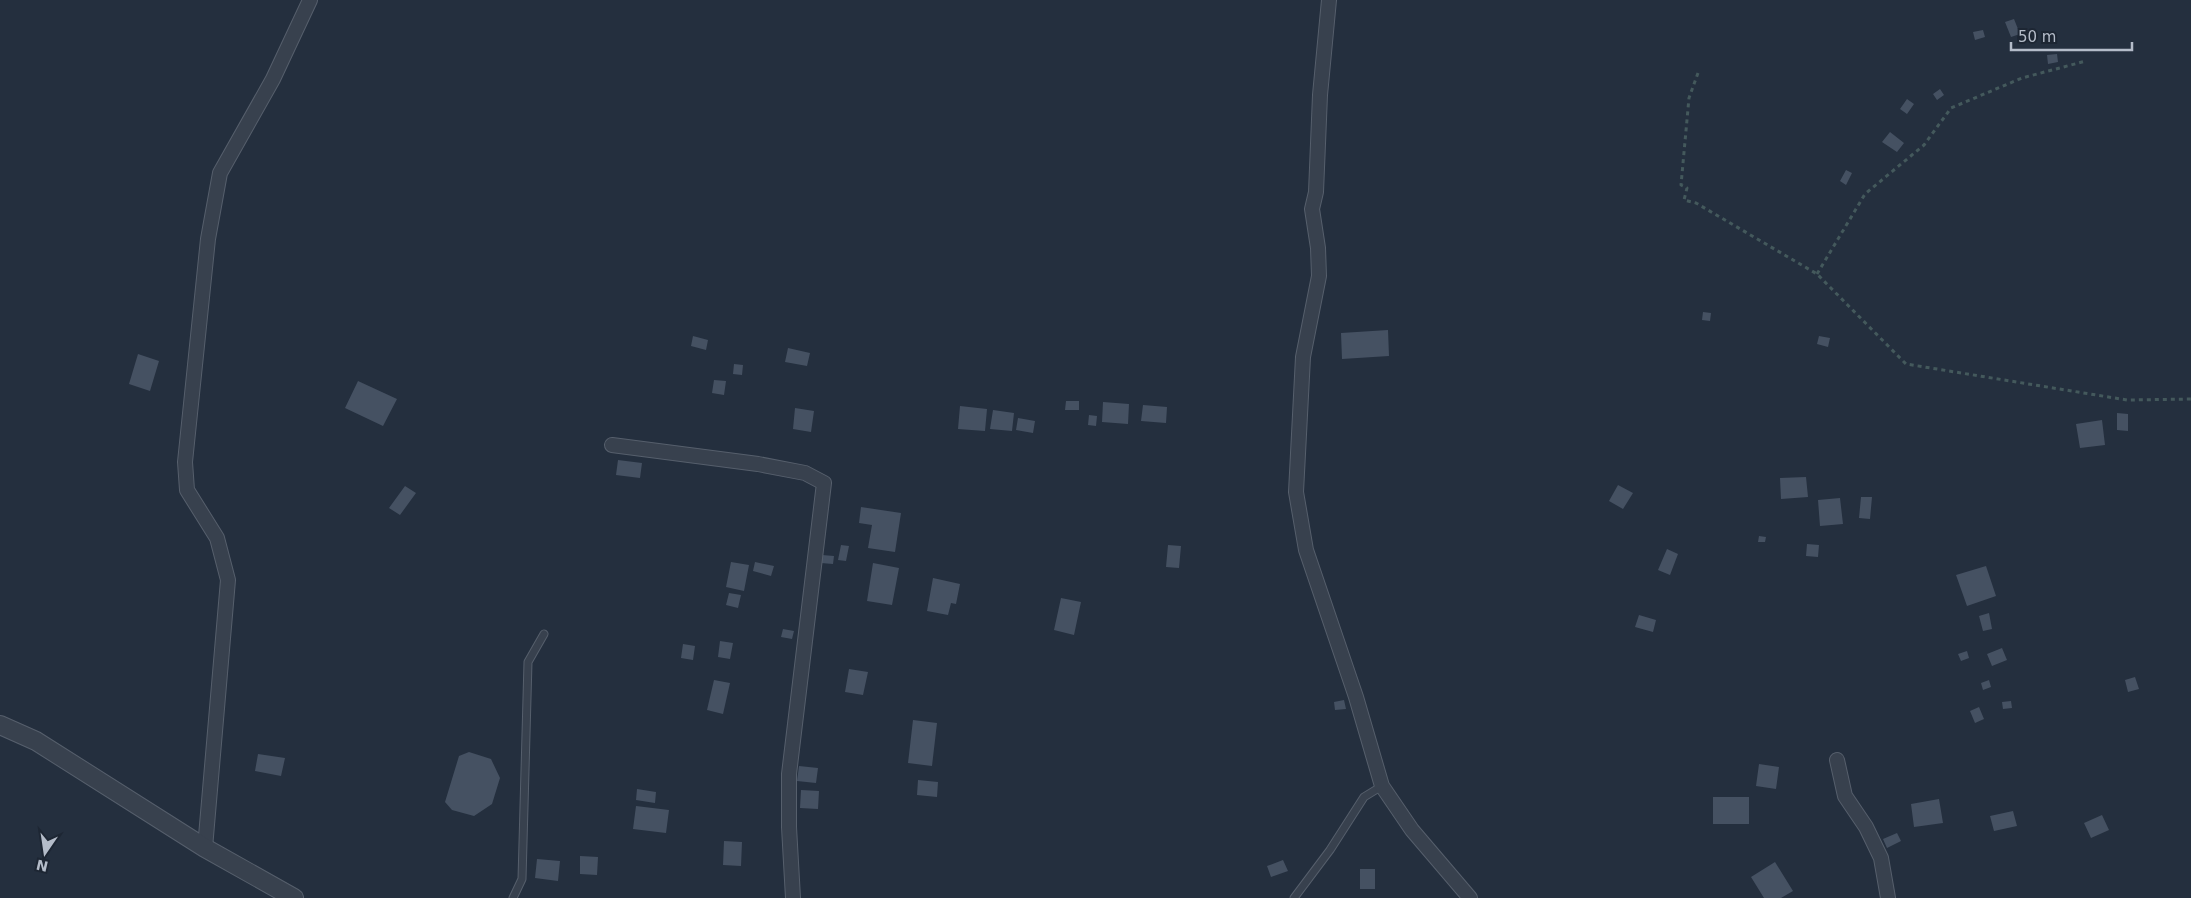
<svg xmlns="http://www.w3.org/2000/svg" width="2191" height="898" viewBox="0 0 2191 898" font-family="'DejaVu Sans',sans-serif">
  <rect width="100%" height="100%" fill="#242f3e"/>
  <!-- building -->
  <path fill="#455162" d="M2014,19L2020,34L2011,37L2005,22Z
    M1983,30L1985,37L1975,40L1973,32Z
    M2057,54L2058,62L2048,64L2047,55Z
    M1940,89L1944,95L1937,100L1933,94Z
    M1907,99L1914,104L1907,114L1900,109Z
    M1890,132L1904,143L1897,152L1882,142Z
    M1846,170L1852,173L1846,185L1840,181Z
    M1703,312L1711,313L1710,321L1702,320Z
    M1388,330L1389,356L1342,359L1341,333Z
    M693,336L708,340L706,350L691,346Z
    M1819,336L1830,338L1828,347L1817,344Z
    M788,348L810,353L807,366L785,362Z
    M138,354L159,361L150,391L129,384Z
    M734,364L743,365L742,375L733,374Z
    M714,380L726,381L724,395L712,393Z
    M358,381L397,399L383,426L345,408Z
    M1066,401H1079V410H1065Z
    M1103,402L1129,404L1128,424L1102,422Z
    M1143,405L1167,407L1166,423L1141,421Z
    M960,406L987,409L985,431L958,429Z
    M795,408L814,411L811,432L793,429Z
    M993,410L1014,413L1012,431L990,429Z
    M2117,413L2128,414V431L2117,430Z
    M1089,415L1097,416L1096,426L1088,425Z
    M1018,418L1035,421L1033,433L1016,430Z
    M2102,420L2105,445L2080,448L2076,424Z
    M618,460L642,463L640,478L616,475Z
    M1806,477L1808,497L1781,499L1780,478Z
    M1618,485L1633,493L1623,509L1609,501Z
    M405,486L416,493L400,515L389,508Z
    M1861,497H1872L1870,519L1859,518Z
    M1840,498L1843,524L1820,526L1818,500Z
    M861,507L901,513L895,552L868,548L872,525L859,523Z
    M1759,536L1766,537L1765,542H1758Z
    M1807,544L1819,545L1818,557L1806,556Z
    M841,545L849,546L846,561L838,560Z
    M1168,545L1181,546L1179,568L1166,567Z
    M1667,549L1678,554L1670,575L1658,570Z
    M822,555L834,556L833,564L821,563Z
    M731,562L749,565L744,591L726,587Z
    M755,562L774,566L771,576L753,571Z
    M873,563L899,568L892,605L867,601Z
    M1986,566L1996,596L1967,606L1956,575Z
    M933,578L960,584L956,604L951,603L948,615L927,611Z
    M729,593L741,595L738,608L726,605Z
    M1061,598L1081,602L1074,635L1054,630Z
    M1989,613L1992,629L1983,631L1979,616Z
    M1639,615L1656,620L1653,632L1635,627Z
    M783,629L794,631L792,639L781,637Z
    M720,641L733,643L730,659L718,657Z
    M683,644L695,646L693,660L681,658Z
    M2002,648L2007,660L1992,666L1987,654Z
    M1967,651L1969,658L1961,661L1958,654Z
    M849,669L868,672L863,695L845,692Z
    M2135,677L2139,689L2128,692L2125,680Z
    M714,680L730,683L723,714L707,710Z
    M1989,680L1991,687L1983,690L1981,683Z
    M1344,700L1346,709L1335,710L1334,702Z
    M2011,701L2012,708L2003,709L2002,702Z
    M1979,707L1984,719L1975,723L1970,711Z
    M913,720L937,723L932,766L908,763Z
    M469,752L491,759L500,778L492,804L474,816L452,810L445,802L459,756Z
    M258,754L285,758L281,776L255,771Z
    M1759,764L1779,767L1776,789L1756,786Z
    M799,766L818,768L816,783L797,781Z
    M918,780L938,782L937,797L917,795Z
    M637,789L656,792L655,803L636,800Z
    M801,790L819,791L818,809L800,808Z
    M1713,797H1749V824H1713Z
    M1939,799L1943,823L1914,827L1911,804Z
    M636,806L669,810L666,833L633,829Z
    M2013,811L2017,826L1994,831L1990,816Z
    M2102,815L2109,830L2091,838L2084,823Z
    M1897,833L1901,841L1887,848L1883,839Z
    M724,841L742,842L741,866L723,865Z
    M580,856L598,857L597,875L580,874Z
    M537,859L560,861L558,881L535,878Z
    M1283,860L1288,871L1271,877L1267,866Z
    M1775,862L1793,891L1781,898H1764L1751,877Z
    M1360,869H1375V889H1360Z"/>
  <g fill="none" stroke-linecap="round" stroke-linejoin="round">
    <defs>
      <path id="service" d="M513,898L522,879L528,662L544,634
        M1294,898L1330,850L1364,797L1382,786"/>
      <path id="minor" d="M1329,0L1320,95L1316,192L1312,209L1318,248L1319,276L1303,357L1296,492L1306,550L1356,697L1382,786L1412,830L1470,898
        M612,445L758,464L805,473L824,483L789,774V827L793,898
        M1837,760L1845,796L1866,827L1881,858L1888,898
        M205,848L228,580L217,538L187,490L185,462L208,239L220,173L273,79L310,0"/>
      <path id="tertiary" d="M0,725L36,741L205,848L294,898"/>
    </defs>
    <!-- service casing -->
    <use href="#service" stroke="#565f6c" stroke-width="9"/>
    <!-- minor casing -->
    <use href="#minor" stroke="#565f6c" stroke-width="16"/>
    <!-- tertiary casing -->
    <use href="#tertiary" stroke="#565f6c" stroke-width="20"/>
    <!-- path -->
    <path stroke="#44595c" stroke-width="3" stroke-dasharray="4 4" stroke-linecap="butt" d="M1698,73L1689,98L1681,185L1687,188L1684,200L1696,203L1817,274L1906,364L2127,400L2191,399
      M1817,274L1865,194L1924,145L1951,108L2022,78L2086,61"/>
    <!-- service -->
    <use href="#service" stroke="#38414e" stroke-width="7"/>
    <!-- minor -->
    <use href="#minor" stroke="#38414e" stroke-width="14"/>
    <!-- tertiary -->
    <use href="#tertiary" stroke="#38414e" stroke-width="18"/>
  </g>
  <!-- north arrow -->
  <g transform="translate(45 853) rotate(193)" stroke="#1d2633" stroke-width="4" paint-order="stroke">
  <path d="M0-4L9 19L0 12L-9 19Z" fill="#b4bcc9"/>
  <text y="-8" font-size="14" font-weight="bold" text-anchor="middle" fill="#b4bcc9">N</text>
  </g>
  <!-- scale -->
  <path d="M2011 42v8h121v-8" fill="none" stroke="#b4bcc9" stroke-width="2.5"/>
  <text x="2018" y="42" font-size="15" fill="#b4bcc9" stroke="#1d2633" stroke-width="4" paint-order="stroke">50 m</text>
</svg>
